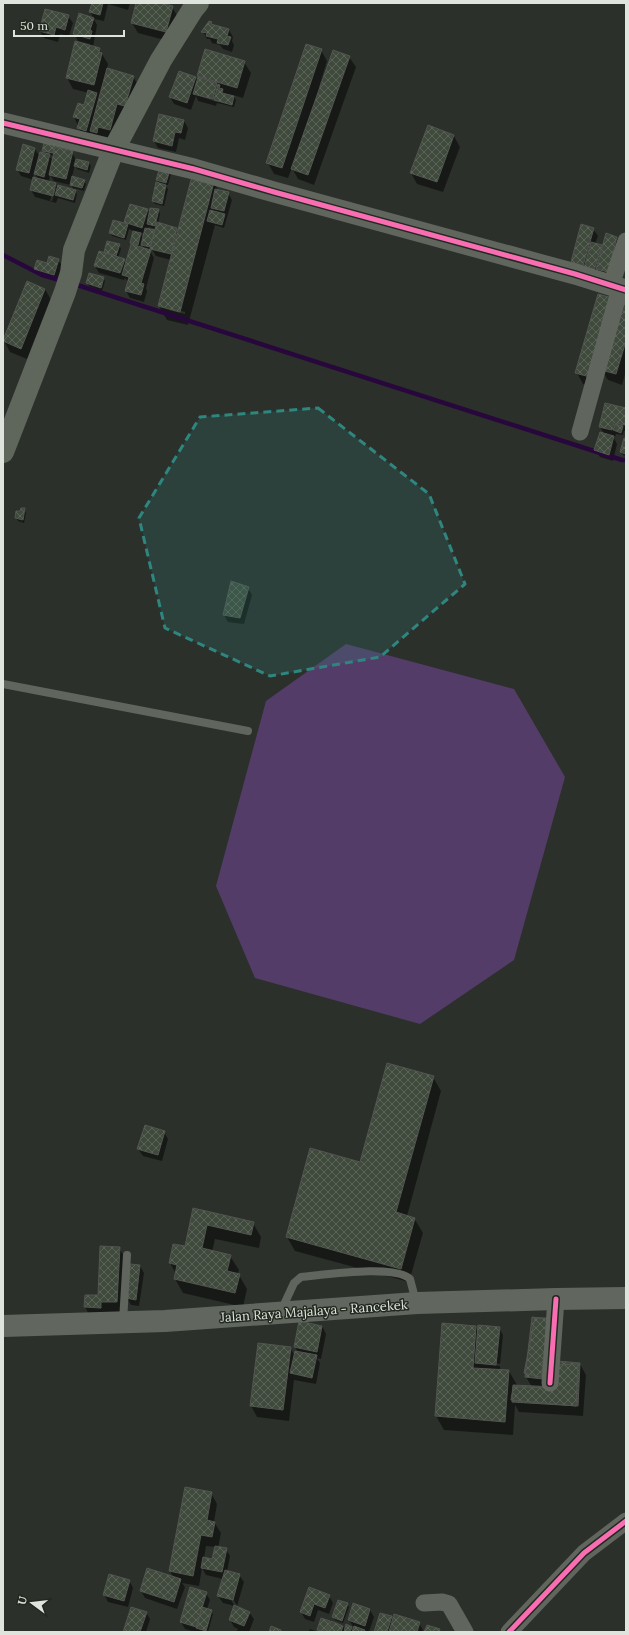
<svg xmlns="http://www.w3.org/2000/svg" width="629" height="1635" viewBox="0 0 629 1635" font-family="Lora,serif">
  <defs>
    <pattern id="building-cross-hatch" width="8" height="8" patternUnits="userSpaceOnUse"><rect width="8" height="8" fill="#404a3c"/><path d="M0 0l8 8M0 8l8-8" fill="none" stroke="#5b6458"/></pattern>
  </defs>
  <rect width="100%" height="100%" fill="#2c302b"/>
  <!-- pitch -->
  <path fill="#543c68" d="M346,644L514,689L565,777L514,960L420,1024L255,978L216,886L266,701Z"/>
  <!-- shadow -->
  <path fill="#0007" fill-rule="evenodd" d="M92,3H130L128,10L108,4L104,21L94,19L97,25L93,47L99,49L108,64L107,69L133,76L139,87L116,141L97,142L92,132L90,137L82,135L74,117L85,106L89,93L73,89L67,78L90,46V44L78,41L74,34L79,14L94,19L90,12Z
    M137,3H158L172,7L178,17L172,42L138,33L132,23Z
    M68,16L73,23L69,36L60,34L58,42L44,38L40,31Z
    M211,22L213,25L229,30L233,37L232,41L234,45L232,52L223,49L220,45L212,43L210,39H207L203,32Z
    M321,50L327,61L319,87H320L349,57L356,67L314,185L298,179L292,168L288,178L274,174L268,163Z
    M244,62L251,73L243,98L233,95L236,100L234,107L217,103L216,106L198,101L196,96L191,110L174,104L170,97L179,72L196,78L198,82L200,79L198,76ZM199,94L218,100L217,102L199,96Z
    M184,121L188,128L185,140L179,138L176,152L158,148L154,141Z
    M454,136L460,147L443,192L417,184L411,173Z
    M46,140L57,145L56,148L72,152L76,160L89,163L91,166L89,173L77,169L75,165L72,177L84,180L86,184L84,191L74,188L77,194L75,203L58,198L56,203L35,197L31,190L34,180L21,176L17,169L35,149L40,157L46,154L44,150ZM49,155L54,156L53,161ZM34,172L38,179L33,178ZM50,175L54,181L70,185V183L74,190L58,189L55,184L49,182ZM54,188H56L52,201H50Z
    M161,168L171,174L168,185H165L168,189L164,206L155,204L153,201L160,184L157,180Z
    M214,183L218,190L228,193L232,200L224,228L215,225L188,325L167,320L159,306L171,260L156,256L152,250H150L154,258L146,288L147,291L144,302L130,298L126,291L128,282L125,278L124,280L99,273L95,266L105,254L108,242L119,245L121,249L118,258L124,259L126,264L134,231L129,229L126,240L112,236L110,233L127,225L125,222L148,210L150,214L158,210L160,213L158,224L177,228L178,231ZM148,227L157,229L154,231L148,229ZM140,232L145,234L143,239ZM141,243L144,249L140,248ZM169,308L185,312V314L169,310Z
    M593,229L598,236L595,244L603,246L617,238L621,245L611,279L576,269Z
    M58,260L63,267L58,281L40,276L36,269Z
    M103,278L105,281L102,291L89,286L87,283Z
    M45,289L51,300L27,359L10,352L4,341Z
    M626,301V371L622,385L608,380L601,369L596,387L583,384L577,373Z
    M606,404L626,409V431H624L623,435L616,434L615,437L613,436L617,444L613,461L600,457L595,450L605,435L600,427Z
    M626,439V456L623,455L621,452Z
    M24,509L26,513L24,523L18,521L16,518Z
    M248,588L252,595L244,624L228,622L224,615Z
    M433,1077L441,1091L407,1216L414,1218L423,1233L409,1282L295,1251L287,1237L360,1163Z
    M164,1132L168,1139L162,1161L143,1156L138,1149Z
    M194,1209L253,1223L261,1237L259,1248L215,1239L212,1252L230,1256L239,1270L237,1275H239L247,1289L243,1307L183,1293L175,1279L176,1274L170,1263L185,1247Z
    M119,1248L126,1259L123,1313L91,1318L85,1307L99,1296Z
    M140,1266L144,1273L139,1306L131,1305L127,1298Z
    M533,1318L549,1388L580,1364L586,1375L583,1416L519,1412L515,1405L513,1435L444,1430L436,1416L475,1326L478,1332L499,1328L503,1335L500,1364L482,1362V1364L500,1366V1370L509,1371L517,1385L532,1387L526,1377Z
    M300,1322L322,1326L326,1334L321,1359L317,1358L320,1363L316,1384L294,1380L289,1421L257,1417L251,1406L259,1344L290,1348L295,1356L298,1352L295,1347Z
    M211,1493L217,1504L214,1522L221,1533L218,1548L226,1549L230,1556L227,1572L239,1575L244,1582L237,1606L231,1595L229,1596L235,1607L249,1612L254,1619L249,1632H236L238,1629L234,1627L230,1620L235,1606L223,1603L218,1596L223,1579L206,1575L202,1568L199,1586L182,1583L185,1587L177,1609L145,1598L141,1591L174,1578L170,1571ZM206,1546L215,1547L213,1560L204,1558Z
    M129,1580L133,1588L128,1607L108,1602L104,1594Z
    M310,1589L329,1596L333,1603L329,1614L318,1610L314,1622L305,1619L301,1612Z
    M206,1593L210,1600L207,1609L211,1611L213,1614L208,1632H195L185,1629L181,1622Z
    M347,1604L349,1607L343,1623L335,1620L333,1617Z
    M354,1605L370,1610L374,1617L369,1632L364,1631L365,1632H308L310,1629L318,1632L322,1619L343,1626L345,1631L352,1627L353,1631L354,1628L349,1620Z
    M146,1612L150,1619L146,1632H124Z
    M391,1617L393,1621L419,1623L423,1630L422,1632H376Z"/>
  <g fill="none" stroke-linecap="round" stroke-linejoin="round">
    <!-- stream -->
    <path stroke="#28083c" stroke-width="4.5" d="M3,255L42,275L63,281
      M74,284L622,460H626"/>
  </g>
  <!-- building -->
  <path fill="url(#building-cross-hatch)" stroke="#525550" d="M92,3H103L100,15L89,12Z
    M136,3H162L173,6L166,32L131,23Z
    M45,9L69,15L65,30L56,27L54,35L39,31Z
    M79,13L94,18L90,30L92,31L90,39L73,34Z
    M209,21L212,22L211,24L229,29L227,36L231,37L228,45L217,43L218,39L206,36L207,33L201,32Z
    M75,41L100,48L99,52L102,53L94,85L66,78Z
    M306,44L322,49L282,168L266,163Z
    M205,49L245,61L237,88L197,76Z
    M333,50L350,56L308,175L291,169Z
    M107,68L134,76L125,106L117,104L110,130L98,127L97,133L90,131Z
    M179,71L196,77L187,103L169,97Z
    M198,77L217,83L213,99L193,94Z
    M218,84L220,85L219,88L223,89L222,93L234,96L232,105L214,100Z
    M88,90L97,93L86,131L77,128L80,119L73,117L78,103L84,105Z
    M159,114L184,120L181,133L175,132L172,146L153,141Z
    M428,125L454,135L437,182L410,173Z
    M45,139L56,141L53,153L42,151Z
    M23,144L35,148L29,173L16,170Z
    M55,147L73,151L66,179L49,175Z
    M40,152L50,154L44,177L34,174Z
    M76,159L89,162L87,170L74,166Z
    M160,167L170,170L166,183L156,180Z
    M72,176L85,180L82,188L70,185Z
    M192,176L214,182L180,312L158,306Z
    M33,177L56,183L53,196L30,190Z
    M156,182L166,185L162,204L152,201Z
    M58,185L76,190L73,200L55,195Z
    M215,189L229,192L224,211L211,208Z
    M130,204L148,209L142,228L124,222Z
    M150,208L159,209L155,226L147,224Z
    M210,210L225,214L222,225L207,221Z
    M113,220L128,224L124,238L109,233Z
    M157,222L177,228L171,254L150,249Z
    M581,224L594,228L583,266L571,262Z
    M145,228L155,230L150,247L141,245Z
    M133,231L141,233L138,245L130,243Z
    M606,233L617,237L608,272L596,269Z
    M107,241L120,244L116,256L104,252Z
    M591,242L602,245L594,271L584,268Z
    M131,244L151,250L141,283L144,284L141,295L125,291L129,277L122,275Z
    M99,251L125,259L120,273L94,266Z
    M49,256L59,259L54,275L34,269L37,260L47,263Z
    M89,273L104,277L101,288L86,283Z
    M27,281L45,289L21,349L3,341V340Z
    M598,294L612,298L590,377L575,373Z
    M622,299L626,300V341L616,374L601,370Z
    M605,403L626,408L625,425L614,423L612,430L599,427Z
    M615,424L623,426L621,433L613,430Z
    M600,432L614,436L609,455L594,450Z
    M624,438H626V454L620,452Z
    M21,508H25L23,520L15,518L16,511H20Z
    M231,581L249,587L240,618L223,615Z
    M387,1063L434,1076L396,1212L415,1218L401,1269L286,1237L310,1148L360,1162Z
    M145,1125L165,1131L158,1155L137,1149Z
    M193,1208L254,1222L251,1235L207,1225L202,1248L231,1255L227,1271L240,1274L235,1293L174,1279L177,1265L169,1263L173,1244L185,1246Z
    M100,1246L120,1247L117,1302H101V1308L84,1307L85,1295H98Z
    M130,1264L140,1265L136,1300L126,1298Z
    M532,1317L548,1319L543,1379L525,1377Z
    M535,1318H549L541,1377L524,1373Z
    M299,1321L322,1326L317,1352L294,1347Z
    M442,1323L476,1326L473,1368L509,1370L505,1422L435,1416Z
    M478,1325L500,1327L496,1365L475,1363Z
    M258,1343L291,1347L283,1410L250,1406Z
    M295,1351L317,1355L312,1378L290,1373Z
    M557,1361L580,1363L578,1406L512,1402L513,1385L555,1387Z
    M578,1364L576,1406L511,1400L513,1387L556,1388L557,1365Z
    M185,1487L212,1492L207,1520L215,1522L212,1537L201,1535L193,1576L169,1571Z
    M215,1546L227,1548L222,1572L201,1568L203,1557L212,1559Z
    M147,1568L181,1579L174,1602L140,1591Z
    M225,1570L240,1574L233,1600L217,1596Z
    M109,1574L130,1580L124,1601L103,1595Z
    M190,1587L207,1592L196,1627L180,1622Z
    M309,1587L330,1595L325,1608L314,1604L310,1616L300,1612Z
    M338,1600L348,1603L342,1621L332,1617Z
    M353,1603L370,1609L365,1626L348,1620Z
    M234,1605L250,1612L244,1626L229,1620Z
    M131,1607L147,1612L140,1632H123Z
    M202,1607L212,1610L206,1631L196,1628Z
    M380,1613L392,1616L387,1632H374Z
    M394,1614L420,1622L417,1632H389Z
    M321,1618L330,1621L326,1632L317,1630Z
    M331,1621L343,1626L341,1632H327Z
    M346,1624L352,1627L350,1632H344Z
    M427,1625L440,1629L439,1632H424Z
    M271,1626L281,1630V1632H269Z
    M354,1626L365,1630L364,1632H352Z"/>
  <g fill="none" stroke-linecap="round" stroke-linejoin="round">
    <!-- service -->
    <path stroke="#60665d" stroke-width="8" d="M3,684L248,731
      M281,1311L294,1283L301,1277C324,1275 395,1264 410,1279L416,1302
      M123,1321L127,1255"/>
    <!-- minor -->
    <path stroke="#60665d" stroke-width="17" d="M611,285L626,241
      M580,432L620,288
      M550,1383L556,1299
      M424,1603L442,1602L449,1604L465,1632
      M509,1632L584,1553L626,1521"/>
    <!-- tertiary -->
    <path stroke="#60665d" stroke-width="21" d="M3,123L194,169L274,192L575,274L626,290"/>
    <!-- secondary -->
    <path stroke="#61675e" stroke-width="22" d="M3,1326L165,1321L417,1303L556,1299L626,1298"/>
    <!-- primary -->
    <path stroke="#5f665b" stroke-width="22" d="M3,452L65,292L71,273L74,250L113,151L161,60L193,9L198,3"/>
    <defs>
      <path id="cycleway" d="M3,123L194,169L274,192L575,274L626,290
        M550,1383L556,1299
        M509,1632L584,1553L626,1521"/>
    </defs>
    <!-- cycleway casing -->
    <use href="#cycleway" stroke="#22291f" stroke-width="8"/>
    <!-- cycleway -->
    <use href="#cycleway" stroke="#f96db3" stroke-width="5"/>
  </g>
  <!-- marked area -->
  <path fill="#2e867f" fill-opacity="0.2" stroke="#2e867f" stroke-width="3" stroke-dasharray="8 5" stroke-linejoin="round" d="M318,408L429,494L465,584L380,657L270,676L165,628L139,518L200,417Z"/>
  <g text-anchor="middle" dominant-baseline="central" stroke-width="3" stroke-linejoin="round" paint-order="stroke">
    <!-- street labels -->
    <g font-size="13" fill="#dfe4dd" stroke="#22291f">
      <text transform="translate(314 1311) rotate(-4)">Jalan Raya Majalaya - Rancekek</text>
    </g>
  </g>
  <!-- border -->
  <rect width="629" height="1635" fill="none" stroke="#dfe4dd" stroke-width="8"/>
  <!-- north arrow -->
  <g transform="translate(32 1603) rotate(285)" stroke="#22291f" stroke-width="3" paint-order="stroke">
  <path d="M0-3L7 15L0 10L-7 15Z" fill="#dfe4dd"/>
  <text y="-6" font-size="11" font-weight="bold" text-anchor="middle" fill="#dfe4dd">U</text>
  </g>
  <!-- scale -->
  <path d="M14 30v6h110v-6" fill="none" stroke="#dfe4dd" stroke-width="2"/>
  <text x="20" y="30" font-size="12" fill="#dfe4dd" stroke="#22291f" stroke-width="3" paint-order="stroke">50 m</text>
</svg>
